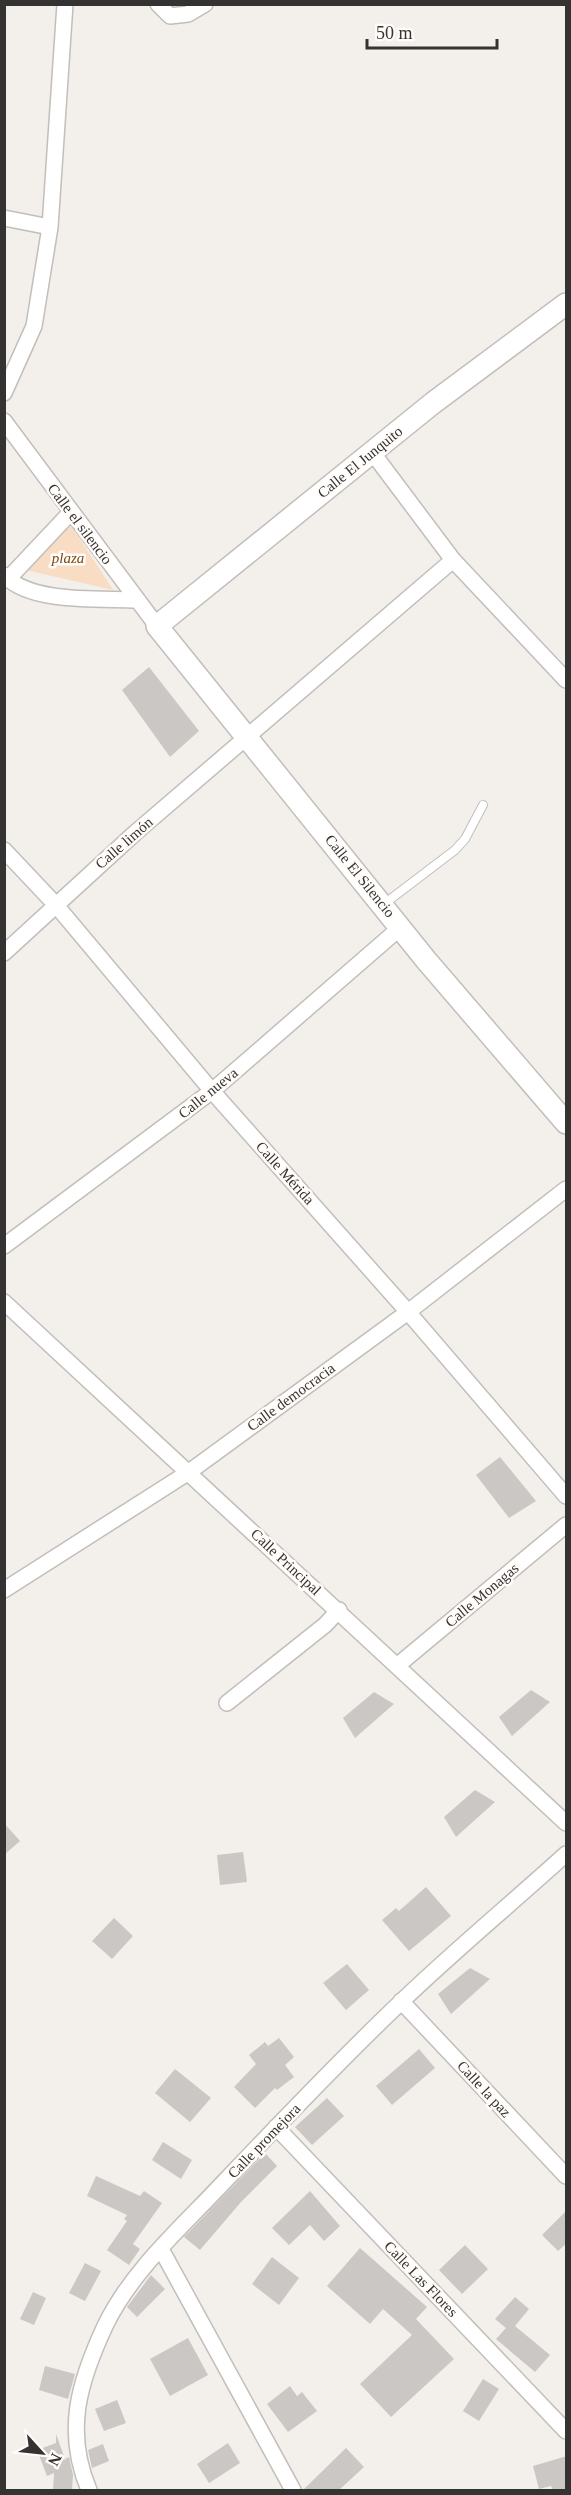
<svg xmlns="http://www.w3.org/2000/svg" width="571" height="2495" viewBox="0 0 571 2495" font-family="Georgia,serif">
  <rect width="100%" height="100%" fill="#f3efeb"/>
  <!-- green -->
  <path fill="#f8dcc4" d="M71,525L113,590L26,570Z"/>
  <!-- building -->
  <path fill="#cbc7c4" d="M149,667L199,731L170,757L122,690Z
    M500,1457L536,1501L509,1518L476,1475Z
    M531,1690L550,1702L512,1736L499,1717Z
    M374,1692L394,1704L355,1738L343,1718Z
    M475,1790L495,1802L456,1837L444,1817Z
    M4,1823L20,1841L4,1855Z
    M243,1852L247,1882L220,1885L217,1855Z
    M426,1887L451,1916L409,1951L382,1920L396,1908L399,1911Z
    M114,1918L133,1936L112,1959L92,1941Z
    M347,1964L369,1990L346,2010L323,1983Z
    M470,1968L490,1979L451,2014L438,1994Z
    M279,2038L294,2057L285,2065L294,2077L277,2090L275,2088L255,2108L234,2087L256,2064L249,2055L265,2042L268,2046Z
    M419,2049L435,2068L392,2105L376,2086Z
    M175,2069L211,2098L190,2122L155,2093Z
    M327,2098L344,2116L312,2145L295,2127Z
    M163,2142L192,2160L181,2179L152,2160Z
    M265,2153L277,2166L241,2202L200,2250L184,2237Z
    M96,2176L140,2196L144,2191L162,2203L133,2244L140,2249L129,2265L107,2250L127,2221L124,2219L127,2215L87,2196Z
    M310,2191L340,2226L324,2241L310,2225L289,2245L272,2228Z
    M567,2210V2243L558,2251L542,2235Z
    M465,2245L488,2269L462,2294L439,2270Z
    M360,2248L427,2307L416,2319L454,2359L391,2417L360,2384L412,2335L383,2309L370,2324L327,2286Z
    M272,2257L299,2278L279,2305L252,2284Z
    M85,2263L101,2271L85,2301L69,2293Z
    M151,2275L165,2289L137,2317L127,2307Z
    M33,2292L46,2298L34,2325L20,2319Z
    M515,2297L529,2309L515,2326L550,2355L535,2372L496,2339L506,2328L495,2319Z
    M188,2338L208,2375L170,2396L150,2359Z
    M45,2366L75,2374L68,2399L39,2390Z
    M483,2379L499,2389L479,2421L463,2411Z
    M290,2386L297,2396L302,2392L317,2411L288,2432L267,2404Z
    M117,2400L126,2423L104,2431L95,2409Z
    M56,2434L65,2459L69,2457L73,2475L72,2490H53L54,2473L47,2476L37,2450L56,2443Z
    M228,2443L240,2463L209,2483L197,2464Z
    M103,2444L109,2461L92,2468L88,2450Z
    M346,2448L364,2467L339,2490H303Z
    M567,2456V2490H553L551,2486L539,2489L533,2466Z"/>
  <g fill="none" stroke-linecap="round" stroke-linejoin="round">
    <defs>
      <path id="lane" d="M384,904L455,850L465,839L483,805"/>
      <path id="street" d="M158,4L170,16L188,14L205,4
        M4,218L50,227
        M4,393L34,326L50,227L65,4
        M4,421L157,626
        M372,452L453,560L566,680
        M4,575C31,604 100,598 137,600
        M8,579L71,512
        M4,850L55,904L212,1091L408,1312L566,1496
        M4,953L135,833L453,560
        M4,1246L212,1091L401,927
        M4,1302L566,1823
        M4,1590L189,1472L408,1312L566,1189
        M398,1665L566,1525
        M227,1703L325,1625L339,1610
        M401,2001L566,2176
        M276,2127L566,2431
        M161,2249L293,2490
        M89,2490C64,2431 79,2382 105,2326C132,2270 182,2227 223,2183C281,2122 340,2060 401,2002C454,1951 511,1904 566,1854"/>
      <path id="secondary" d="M566,304L433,403L157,626L426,960L566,1123"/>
    </defs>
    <!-- lane casing -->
    <use href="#lane" stroke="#c2beba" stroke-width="10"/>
    <!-- street casing -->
    <use href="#street" stroke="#c2beba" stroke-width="18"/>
    <!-- secondary casing -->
    <use href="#secondary" stroke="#c2beba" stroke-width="24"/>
    <!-- lane -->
    <use href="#lane" stroke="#fff" stroke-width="8"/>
    <!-- street -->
    <use href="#street" stroke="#fff" stroke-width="15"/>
    <!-- secondary -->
    <use href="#secondary" stroke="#fff" stroke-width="21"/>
  </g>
  <g text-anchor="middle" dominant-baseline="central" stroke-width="5" stroke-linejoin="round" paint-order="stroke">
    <!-- street labels -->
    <g font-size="15" fill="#343332" stroke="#fffcfa">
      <text transform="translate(360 462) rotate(-39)">Calle El Junquito</text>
      <text transform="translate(80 524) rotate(53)">Calle el silencio</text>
      <text transform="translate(124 843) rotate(-41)">Calle limón</text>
      <text transform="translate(360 876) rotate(51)">Calle El Silencio</text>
      <text transform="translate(208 1093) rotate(-39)">Calle nueva</text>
      <text transform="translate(285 1173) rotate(48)">Calle Mérida</text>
      <text transform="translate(291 1397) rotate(-36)">Calle democracia</text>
      <text transform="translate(286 1562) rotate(43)">Calle Principal</text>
      <text transform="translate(482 1595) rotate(-40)">Calle Monagas</text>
      <text transform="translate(484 2089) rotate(47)">Calle la paz</text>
      <text transform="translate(264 2141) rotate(-46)">Calle promejora</text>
      <text transform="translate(421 2279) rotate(46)">Calle Las Flores</text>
    </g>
    <!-- park labels -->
    <g font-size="15" font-style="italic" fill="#7a4a17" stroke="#fffcfa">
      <text x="68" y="558">plaza</text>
    </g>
  </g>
  <!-- border -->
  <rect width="571" height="2495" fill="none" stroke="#343332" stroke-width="12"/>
  <!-- north arrow -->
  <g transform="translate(42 2453) rotate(117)" stroke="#fffcfa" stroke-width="4.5" paint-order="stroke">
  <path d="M0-4.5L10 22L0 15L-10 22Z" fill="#343332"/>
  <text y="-9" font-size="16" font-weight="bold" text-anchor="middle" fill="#343332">N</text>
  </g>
  <!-- scale -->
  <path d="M367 39v9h130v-9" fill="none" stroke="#343332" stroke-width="3"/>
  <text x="376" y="39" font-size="18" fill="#343332" stroke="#fffcfa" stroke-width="4.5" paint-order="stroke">50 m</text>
</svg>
